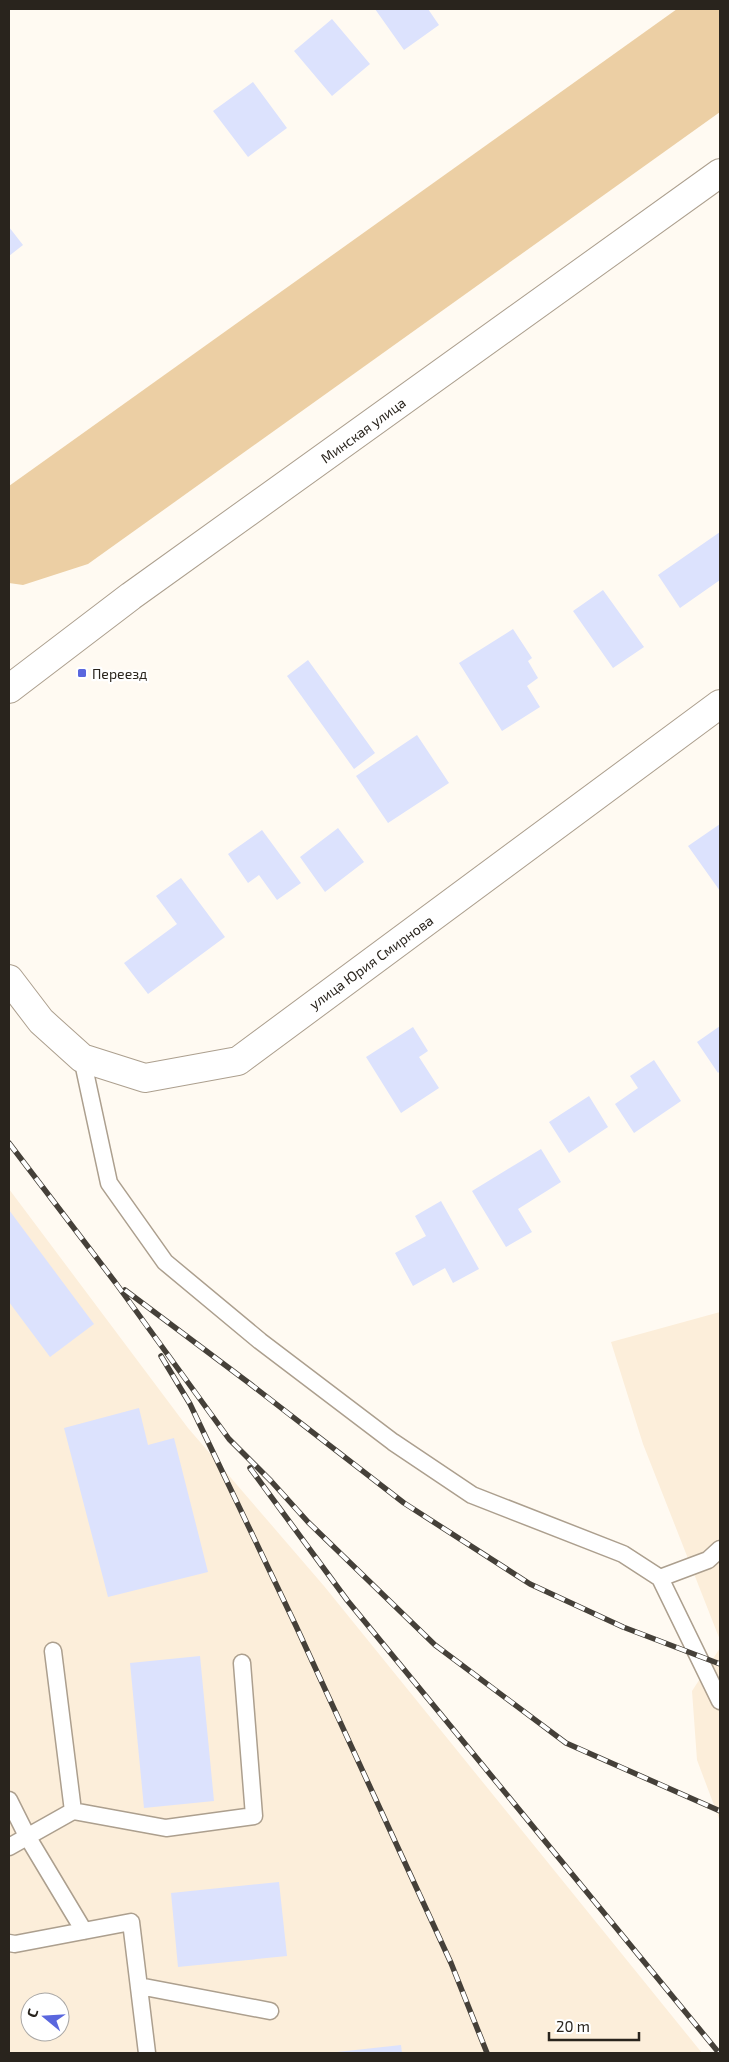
<svg xmlns="http://www.w3.org/2000/svg" width="729" height="2062" viewBox="0 0 729 2062" font-family="'Exo 2',sans-serif">
  <rect width="100%" height="100%" fill="#fffaf2"/>
  <!-- built -->
  <path fill="#fceeda" fill-rule="evenodd" d="M9,1189L188,1428L324,1586L702,2053H9ZM30,2002H60V2032H30Z
    M720,1312V1640L643,1444L611,1342Z
    M720,1648V1821L697,1760L692,1691Z"/>
  <!-- green -->
  <path fill="#eccfa4" d="M677,9H720V112L88,564L23,585L9,583V486Z"/>
  <!-- building -->
  <path fill="#dce2fd" d="M375,9H428L439,25L404,50Z
    M332,19L370,64L332,96L294,51Z
    M253,82L287,128L248,157L213,111Z
    M9,227L23,245L9,256Z
    M720,532V580L680,608L658,575Z
    M603,590L644,647L613,668L573,611Z
    M513,629L532,658L528,661L538,678L527,686L540,707L502,731L459,663Z
    M308,660L375,753L354,769L287,676Z
    M417,735L449,783L388,823L356,776Z
    M720,824V891L688,846Z
    M338,828L364,862L325,892L300,857Z
    M262,830L301,883L277,900L259,875L248,883L228,854Z
    M181,878L225,937L148,994L124,963L177,924L156,896Z
    M720,1026V1071L718,1073L697,1042Z
    M413,1027L428,1051L419,1057L439,1088L401,1113L366,1057Z
    M654,1060L681,1101L634,1133L615,1104L638,1088L630,1076Z
    M589,1096L608,1127L569,1153L549,1122Z
    M541,1149L561,1182L518,1209L532,1232L506,1247L472,1191Z
    M441,1201L479,1269L453,1283L445,1268L413,1286L395,1253L426,1236L415,1216Z
    M9,1210L94,1324L50,1357L9,1302Z
    M139,1408L148,1445L174,1438L208,1572L108,1597L64,1428Z
    M200,1656L214,1801L144,1808L130,1663Z
    M279,1882L287,1956L178,1967L171,1893Z
    M401,2045L402,2053H337V2052Z"/>
  <g fill="none" stroke-linecap="round" stroke-linejoin="round">
    <defs>
      <path id="service" d="M82,1058L109,1183L165,1262L260,1341L393,1442L472,1495L623,1554L660,1578L720,1701
        M660,1578L708,1560L720,1549
        M53,1651L73,1811
        M9,1800L27,1836L84,1931
        M9,1847L73,1811L166,1828L254,1816L242,1663
        M9,1943L15,1944L131,1922L147,2053
        M139,1986L270,2011"/>
      <path id="minor" d="M9,689L131,596L720,173
        M9,979L41,1021L82,1058L145,1078L238,1061L720,704"/>
    </defs>
    <!-- service casing -->
    <use href="#service" stroke="#ac9f8e" stroke-width="19"/>
    <!-- minor casing -->
    <use href="#minor" stroke="#ac9f8e" stroke-width="30"/>
    <!-- service -->
    <use href="#service" stroke="#fff" stroke-width="16"/>
    <!-- minor -->
    <use href="#minor" stroke="#fff" stroke-width="28"/>
    <defs>
      <path id="rail" d="M9,1143L115,1282L229,1439L271,1481L308,1522L435,1645L566,1743L720,1811
        M125,1290L249,1383L404,1503L530,1584L623,1627L720,1664
        M161,1356L190,1404L296,1626L451,1963L487,2053
        M250,1468L347,1600L719,2053"/>
    </defs>
    <!-- rail casing -->
    <use href="#rail" stroke="#454039" stroke-width="5.5"/>
    <!-- rail -->
    <use href="#rail" stroke="#fff" stroke-width="4" stroke-dasharray="11" stroke-linecap="butt"/>
  </g>
  <!-- markers -->
  <rect fill="#5a67de" stroke="#fff" stroke-width="2" x="77" y="668" width="10" height="10" rx="2.5"/>
  <g text-anchor="middle" dominant-baseline="central" stroke-width="4.5" stroke-linejoin="round" paint-order="stroke">
    <!-- street labels -->
    <g font-size="14" fill="#29241d" stroke="#fff">
      <text transform="translate(363 430) rotate(-36)">Минская улица</text>
      <text transform="translate(371 962) rotate(-36)">улица Юрия Смирнова</text>
    </g>
    <!-- poi labels -->
    <g font-size="14" fill="#29241d" stroke="#fff" text-anchor="start">
      <text x="92" y="673">Переезд</text>
    </g>
  </g>
  <!-- border -->
  <rect width="729" height="2062" fill="none" stroke="#29241d" stroke-width="20"/>
  <!-- north arrow -->
  <g transform="translate(45 2017) rotate(288)"><circle r="24" fill="#ffffff" stroke="#a9a7a5"/>
  <path d="M0-4L9 19L0 12L-9 19Z" fill="#5a67de"/>
  <text y="-8" font-size="14" font-weight="bold" text-anchor="middle" fill="#29241d">С</text>
  </g>
  <!-- scale -->
  <path d="M549 2032v8h90v-8" fill="none" stroke="#29241d" stroke-width="2.5"/>
  <text x="556" y="2032" font-size="15" fill="#29241d" stroke="#ffffff" stroke-width="4" paint-order="stroke">20 m</text>
</svg>
